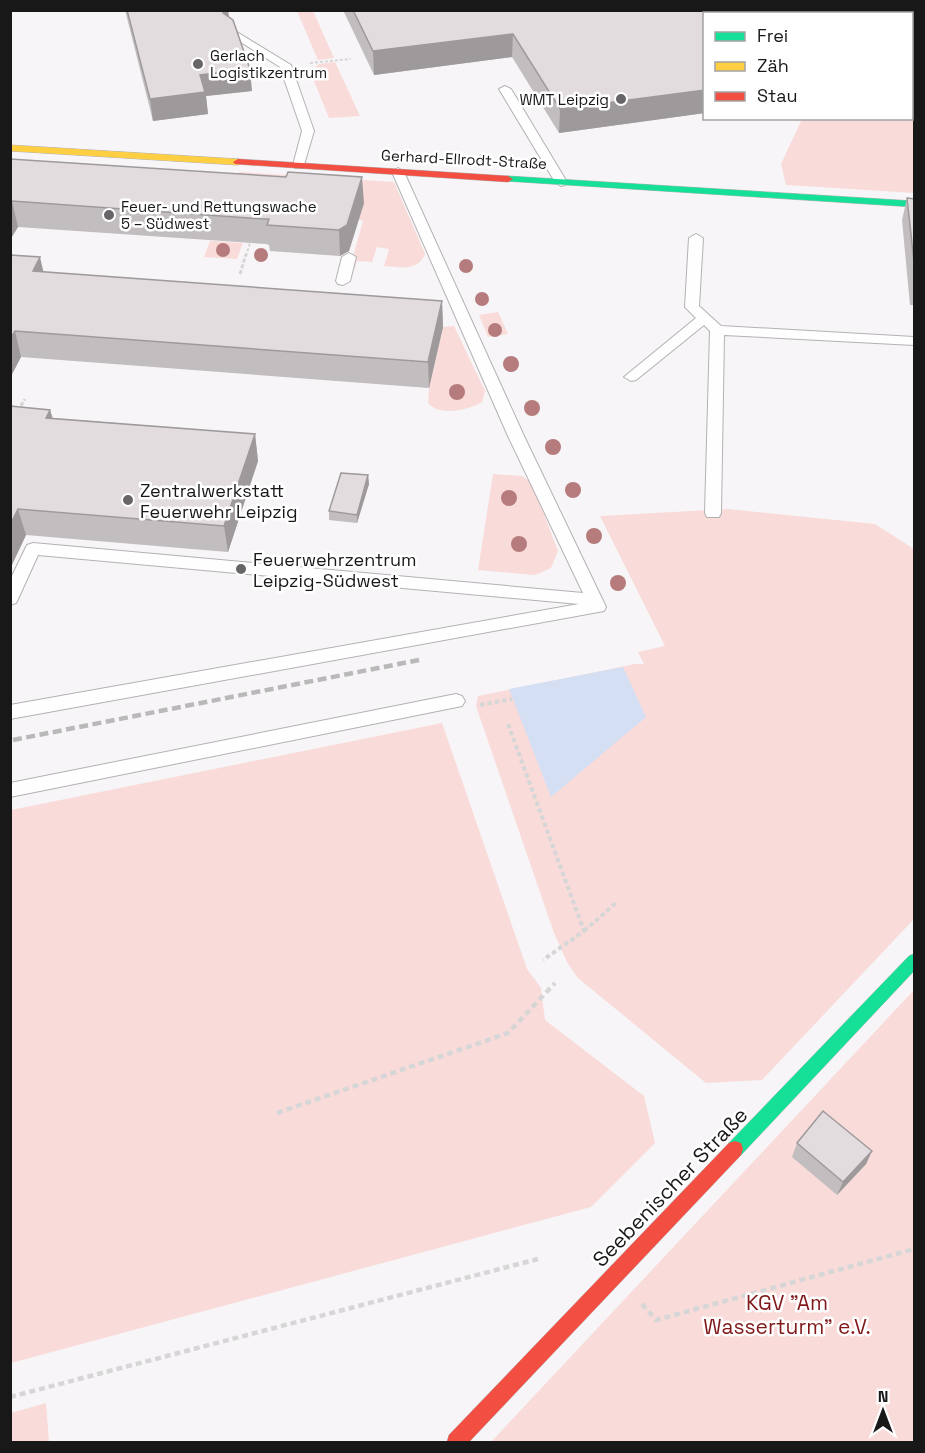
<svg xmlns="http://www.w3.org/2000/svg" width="925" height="1453" viewBox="0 0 925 1453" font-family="'Space Grotesk',sans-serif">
  <rect width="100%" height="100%" fill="#f7f5f7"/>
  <!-- green -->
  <path fill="#f9dbd9" d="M896,10L899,13L768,14L765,11Z
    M297,11H313L334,58L318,60Z
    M912,26L914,29V193L786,185L781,164L802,119L912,118Z
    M335,62L360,116L329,118L310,71L319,64Z
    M239,172L394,182L425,254C418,272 399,267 384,266L389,249L377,247L372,262L357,261L355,268L350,267L363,221L224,181Z
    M210,241L243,243L237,259L204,257Z
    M498,312L508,334L488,337L479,315Z
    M454,326L485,391L482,402C468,410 440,417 428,403L429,388L443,327Z
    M493,474L522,476L532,483L558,551L551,568L535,575L478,570Z
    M728,509L875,524L914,549V919L762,1080L706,1083L578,978L568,964L554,933L476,706L478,696L635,664H644L638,652L665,646L600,516Z
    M442,723L527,969L541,988L545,1020L644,1096L655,1143L591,1207L11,1363V810Z
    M914,990V1442H491Z
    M46,1403L49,1442H11V1413Z"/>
  <!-- water -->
  <path fill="#d5dff4" d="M623,667L646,717L551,797L509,689Z"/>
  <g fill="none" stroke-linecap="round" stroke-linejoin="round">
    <defs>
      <path id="lane" d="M232,29L291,65L314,131L303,168H295L293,165L302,131L280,67L228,34V30Z
        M505,86L511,89L567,182L565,185L561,186L555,182L499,89Z
        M398,168L404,172L524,436L606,607L604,611L10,719V705L579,604L38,555L18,599L16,603L10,605V580L27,545L33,543L583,593L508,436L392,172Z
        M696,234L703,238L699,306L721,326L914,337V345L724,335L721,513L719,517H707L705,513L710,331L704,325L636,380L631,381L624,377L696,318L685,307L689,238Z
        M349,253L356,257L350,281L343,285L338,284L336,281L342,257Z
        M456,694L462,696L465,701L462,706L10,797V783Z"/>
      <path id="fast" d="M508,176L914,201V207L505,181V177Z
        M914,954V971L741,1155L735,1157L729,1155L727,1149L729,1143L909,956Z"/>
      <path id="slow" d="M10,145L238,159L243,162L238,165L10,151Z"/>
      <path id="jam" d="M238,159L508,176L513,179L508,182L235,164L233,162Z
        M735,1141L741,1143L743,1149L741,1155L469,1442H447L449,1435L729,1143Z"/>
    </defs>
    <!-- lane casing -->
    <use href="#lane" stroke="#b3b2b3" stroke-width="2"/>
    <!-- fast casing -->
    <use href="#fast" stroke="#b3b2b3" stroke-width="1"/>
    <!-- slow casing -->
    <use href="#slow" stroke="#b3b2b3" stroke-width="1"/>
    <!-- jam casing -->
    <use href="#jam" stroke="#b3b2b3" stroke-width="1"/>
    <!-- path-far3 -->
    <path stroke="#d7d6d7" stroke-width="2" stroke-dasharray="3 2" stroke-linecap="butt" d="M310,63L351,59
      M246,256L250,243"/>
    <!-- path-far2 -->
    <path stroke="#d7d6d7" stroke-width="3" stroke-dasharray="4 2" stroke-linecap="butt" d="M240,274L246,254
      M18,411L25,399"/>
    <!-- path-far1 -->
    <path stroke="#d7d6d7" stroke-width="4" stroke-dasharray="4.5 3" stroke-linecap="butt" d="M480,705L512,699
      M508,724L584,931L543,960
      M584,931L616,903"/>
    <!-- path -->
    <path stroke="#d7d6d7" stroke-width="4.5" stroke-dasharray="6 4" stroke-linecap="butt" d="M277,1113L508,1033L555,983
      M642,1304L656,1320L914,1249
      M10,1397L538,1259"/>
    <!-- lane -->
    <use href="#lane" fill="#fefefe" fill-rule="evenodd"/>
    <!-- fast -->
    <use href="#fast" fill="#16e098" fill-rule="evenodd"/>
    <!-- slow -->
    <use href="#slow" fill="#ffcf43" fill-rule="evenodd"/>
    <!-- jam -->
    <use href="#jam" fill="#f24e42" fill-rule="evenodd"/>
    <!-- rail -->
    <path stroke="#bab9ba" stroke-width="4.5" stroke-dasharray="9 4.5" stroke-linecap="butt" d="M13,740L419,660"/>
  </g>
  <!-- trees -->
  <g fill="#b67c7d">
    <circle cx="484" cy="159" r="6"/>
    <circle cx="223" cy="250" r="7"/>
    <circle cx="261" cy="255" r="7"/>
    <circle cx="466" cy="266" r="7"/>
    <circle cx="482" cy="299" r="7"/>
    <circle cx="495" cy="330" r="7"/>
    <circle cx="511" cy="364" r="8"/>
    <circle cx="457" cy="392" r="8"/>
    <circle cx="532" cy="408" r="8"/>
    <circle cx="553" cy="447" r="8"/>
    <circle cx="573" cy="490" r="8"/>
    <circle cx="509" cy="498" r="8"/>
    <circle cx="594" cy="536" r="8"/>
    <circle cx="519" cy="544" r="8"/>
    <circle cx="618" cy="583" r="8"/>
  </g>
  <!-- wall -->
  <path fill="#c2bdbf" d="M125,10H228L229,17L252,91L206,96L208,114L153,121Z
    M343,10H751V14H705V113L559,133L512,57L374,75Z
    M10,159L364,203L349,251L340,256L270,251L269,245L266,244L18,227L10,240Z
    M907,198L915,199V305H910L902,220Z
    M10,255L44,272L442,301L443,327L429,388L21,357L10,378Z
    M10,406L50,410L53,418L255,434L258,461L228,552L26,535L10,569Z
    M368,475L369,484L357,523L329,520V511Z
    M797,1143L872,1151L866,1164L837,1195L792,1157Z"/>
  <!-- shaded-wall -->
  <path fill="#9e9a9b" d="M224,10H228L230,27L226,34Z
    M741,10H751V14H716Z
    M513,34L512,57L374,75L373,51Z
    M250,69L252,91L206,96L208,114L153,121L150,99L200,75Z
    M705,90V113L559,133L560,109Z
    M362,177L364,203L349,251L340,256L339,230Z
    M12,201L18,227L10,240V204Z
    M40,257L46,283L33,271Z
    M442,301L443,327L429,388L428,362Z
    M15,331L21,357L10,378V339Z
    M50,410L57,436L46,418Z
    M255,434L258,461L228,552L224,526Z
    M368,475L369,484L357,523V515Z
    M18,509L26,535L10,569V525Z
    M872,1151L866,1164L837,1195L843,1182Z"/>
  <!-- building -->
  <path fill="#e2dcde" stroke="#9e9a9b" stroke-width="1.5" d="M127,10H224L223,13L233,20L250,69L200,75L205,92L150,99Z
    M353,10H741L716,14H705V90L560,109L513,34L373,51Z
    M10,159L286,177L288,172L362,177L347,225L339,230L267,225L269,219H263L12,201L10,204Z
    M907,198L915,199V271Z
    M10,255L40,257L33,271L442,301L428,362L15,331L10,339Z
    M10,406L50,410L46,418L255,434L224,526L18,509L10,525Z
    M341,473L368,475L357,515L329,511Z
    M823,1111L872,1151L843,1182L797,1143Z"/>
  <!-- markers -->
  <g fill="#676567" stroke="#fff" stroke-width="2">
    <circle cx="198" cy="64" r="6"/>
    <circle cx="621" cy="99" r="6"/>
    <circle cx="109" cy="215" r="6"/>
    <circle cx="128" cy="500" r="6"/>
    <circle cx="241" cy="569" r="6"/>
  </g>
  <g text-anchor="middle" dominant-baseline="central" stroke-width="5" stroke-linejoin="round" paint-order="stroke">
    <!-- far-poi labels -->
    <g font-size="15" fill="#191819" stroke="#fff" text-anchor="start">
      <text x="210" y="55">Gerlach<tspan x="210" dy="17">Logistikzentrum</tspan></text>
      <text x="609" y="99" text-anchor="end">WMT Leipzig</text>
      <text x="121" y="206">Feuer- und Rettungswache<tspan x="121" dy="17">5 – Südwest</tspan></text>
    </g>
    <!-- far-street labels -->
    <g font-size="15" fill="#191819" stroke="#fff">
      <text transform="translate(464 159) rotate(3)">Gerhard-Ellrodt-Straße</text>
    </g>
    <!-- poi labels -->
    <g font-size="18" fill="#191819" stroke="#fff" text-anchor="start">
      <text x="140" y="490">Zentralwerkstatt<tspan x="140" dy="21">Feuerwehr Leipzig</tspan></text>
      <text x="253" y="559">Feuerwehrzentrum<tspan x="253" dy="21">Leipzig-Südwest</tspan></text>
    </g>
    <!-- near-street labels -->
    <g font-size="21" fill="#191819" stroke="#fff">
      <text transform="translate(670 1187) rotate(-46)">Seebenischer Straße</text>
    </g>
    <!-- near-park labels -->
    <g font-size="21" fill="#81191a" stroke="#fff">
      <text x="787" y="1302">KGV "Am<tspan x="787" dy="24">Wasserturm" e.V.</tspan></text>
    </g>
  </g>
  <!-- border -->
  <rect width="925" height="1453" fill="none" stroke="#191819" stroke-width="24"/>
  <!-- legend -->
  <rect x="703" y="12" width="210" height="108" fill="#ffffff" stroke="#a3a3a3" stroke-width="1.5"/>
  <rect x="715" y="32" width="30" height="9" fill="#16e098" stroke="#a3a3a3" stroke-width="1.5"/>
  <text x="757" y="42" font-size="18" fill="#191819">Frei</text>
  <rect x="715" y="62" width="30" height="9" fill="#ffcf43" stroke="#a3a3a3" stroke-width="1.5"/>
  <text x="757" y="72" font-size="18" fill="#191819">Zäh</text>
  <rect x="715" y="92" width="30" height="9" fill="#f24e42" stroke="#a3a3a3" stroke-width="1.5"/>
  <text x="757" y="102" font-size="18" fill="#191819">Stau</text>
  <!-- north arrow -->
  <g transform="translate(883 1411)" stroke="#ffffff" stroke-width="4.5" paint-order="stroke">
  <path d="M0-4.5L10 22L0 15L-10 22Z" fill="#191819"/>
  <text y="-9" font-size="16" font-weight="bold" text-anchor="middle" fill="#191819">N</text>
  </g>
</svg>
